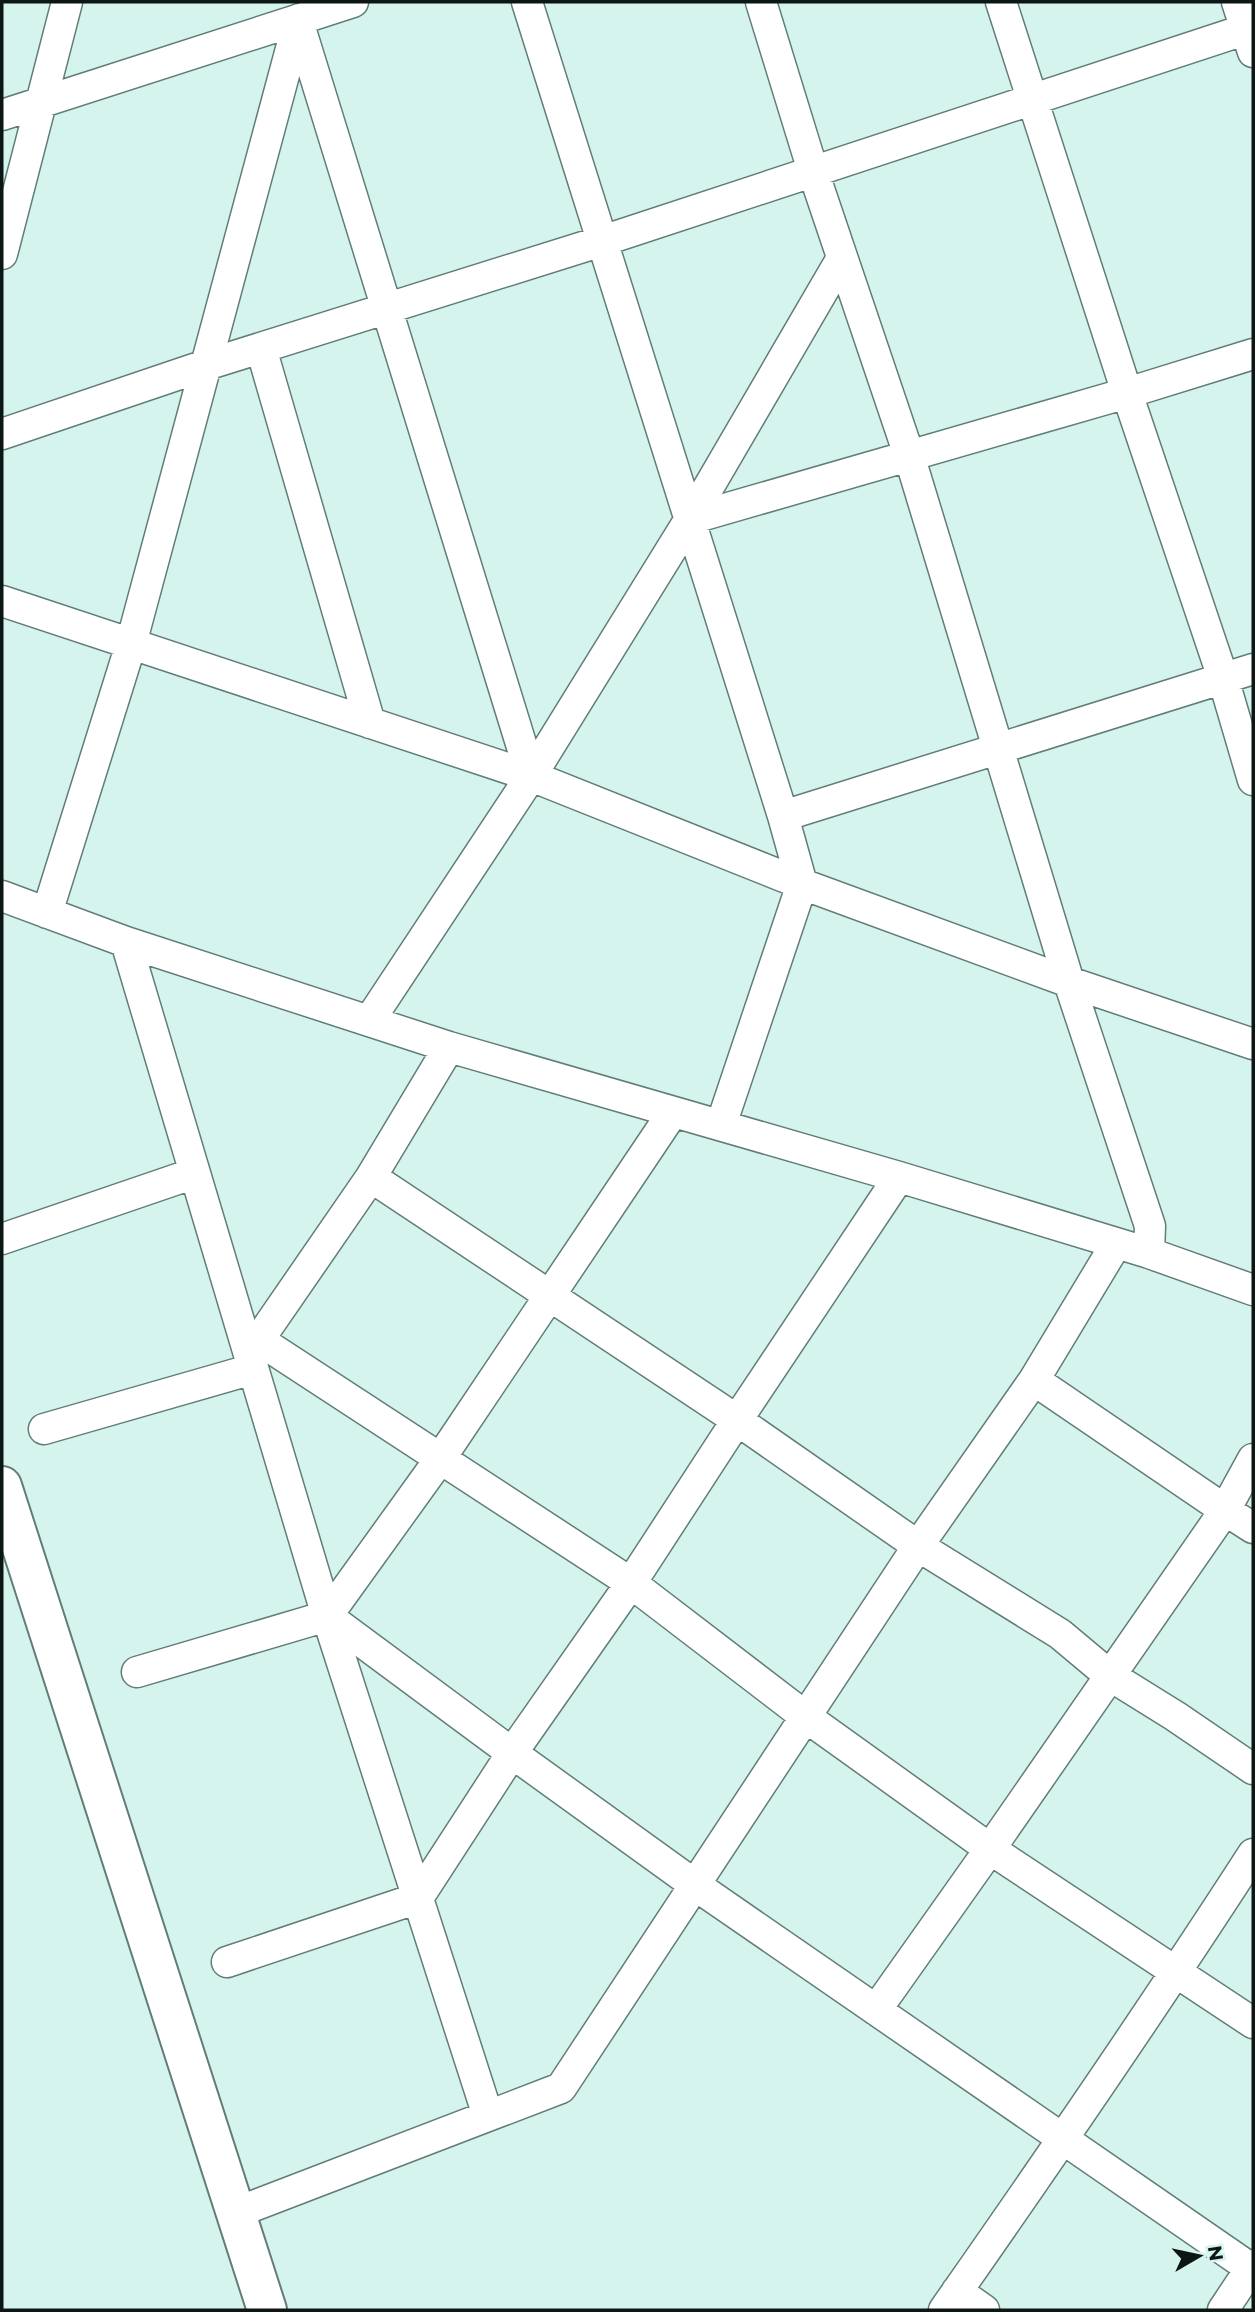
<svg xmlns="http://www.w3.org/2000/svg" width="1255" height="2312" viewBox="0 0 1255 2312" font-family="Montserrat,sans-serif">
  <rect width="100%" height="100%" fill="#d5f4ee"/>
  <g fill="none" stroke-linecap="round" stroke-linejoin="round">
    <defs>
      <path id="street" d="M527,2L783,816L802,884L721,1125
        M761,2L813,171L909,455L1069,982L1150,1226L1149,1253
        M1001,2L1127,393L1223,678L1253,780
        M1237,2L1253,52
        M298,21L531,776
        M2,115L353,2
        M2,254L67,2
        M261,348L370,723
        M2,434L206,365L602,241L1253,27
        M690,519L842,258
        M2,601L531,776L802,884L1069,982L1253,1044
        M131,644L299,19
        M783,816L1253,669
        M2,896L126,942L449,1047L899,1177L1149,1253L1253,1290
        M47,913L131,644L128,643
        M126,942L327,1616L488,2116
        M369,1021L531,776L690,519L1127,393L1253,354
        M371,1177L737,1420L918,1546L1060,1634L1109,1675L1175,1716L1253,1769
        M2,1239L195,1173
        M1116,1244L1034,1380L1225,1510L1253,1459
        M259,1340L631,1583L806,1717L990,1849L1253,2023
        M249,1354L371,1177L449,1047
        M44,1429L253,1369
        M327,1616L512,1753L695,1885L1253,2270
        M137,1672L327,1616L440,1459L673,1112
        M227,1962L418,1898L512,1753L631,1583L737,1420L899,1177
        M876,2010L990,1849L1225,1510L1253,1528
        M235,2213L561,2088L918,1546L1034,1380
        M957,2291L984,2310
        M944,2310C1049,2160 1153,2009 1253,1854
        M1223,2310L1253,2265"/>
      <path id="secondary" d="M2,1486L267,2310"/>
    </defs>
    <!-- street casing -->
    <use href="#street" stroke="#627d78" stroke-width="33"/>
    <!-- secondary casing -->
    <use href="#secondary" stroke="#627d78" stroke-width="42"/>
    <!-- street -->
    <use href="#street" stroke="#fff" stroke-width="30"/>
    <!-- secondary -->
    <use href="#secondary" stroke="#fff" stroke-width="38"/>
  </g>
  <!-- border -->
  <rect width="1255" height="2312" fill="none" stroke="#0c1715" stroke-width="7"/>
  <!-- north arrow -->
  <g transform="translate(1199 2256) rotate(81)" stroke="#d5f4ee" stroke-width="5" paint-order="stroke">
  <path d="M0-5L12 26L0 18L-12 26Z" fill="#0c1715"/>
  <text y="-10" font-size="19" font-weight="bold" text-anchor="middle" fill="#0c1715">N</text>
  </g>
</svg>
